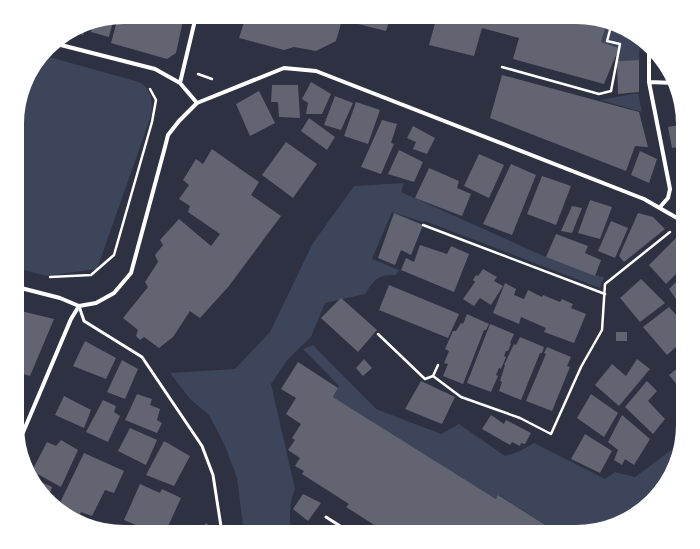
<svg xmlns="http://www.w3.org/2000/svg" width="700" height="549" viewBox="0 0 700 549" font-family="Lato,sans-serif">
  <rect width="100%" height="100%" fill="#2d3142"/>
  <!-- green -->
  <path fill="#3c4559" d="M607,22L617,24L640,38L639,60L617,61L619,48L601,42Z
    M42,55L139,82C151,88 152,100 152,113L97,269L46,276L17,268V109L30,70Z
    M638,93L642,112L600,100Z
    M404,183L401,192L546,257L595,275L604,277L600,288L425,221L423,222L392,212L372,259L399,270L396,275C378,274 375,279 365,294L325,303L311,337L288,359L271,384L295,489C289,504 289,518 292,533H244L237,478L225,446L209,415L190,399L170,373L235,369L270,332L313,243L354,186Z
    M313,345L376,409L441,434L459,424L505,456L520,451L534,443L605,479L615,472L635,477L682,442L676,467L657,497L618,525L576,533H558L499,495L496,499L333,397L339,386L303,349Z"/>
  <!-- building -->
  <path fill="#626471" d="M124,16H184L176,53L167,59L111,43L118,17Z
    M246,16H391L386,31L342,20L336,41L316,51L294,47L284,50L239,38Z
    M437,16H583L607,22L601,42L619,48L604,84L513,59L519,38L482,28L474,56L429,45Z
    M114,18L109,37L91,32L94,21Z
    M86,24L83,35L71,32L74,30Z
    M639,60V92L618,94L617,61Z
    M663,63L668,69L671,73L663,74Z
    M502,75L639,112L648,147L635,146L626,171L490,118Z
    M311,82L331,94L322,114H306L308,103L302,99Z
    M272,85H298L300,118L279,117L278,102H271Z
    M259,91L275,123L250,136L236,104Z
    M335,96L353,103L341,130L324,125Z
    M356,102L380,110L368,144L344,136Z
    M680,106L684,123V146L672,148L668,127L680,125L677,107Z
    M309,118L335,137L327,150L301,131Z
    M382,120L397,124L391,143L394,144L381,174L361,167Z
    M413,126L435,138L427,154L413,149L416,142L407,138Z
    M286,142L317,164L293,198L262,175Z
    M212,149L259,182L251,195L281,216L229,286L200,318L190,311L173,337L159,348L144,337L140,340L136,336L138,330L123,318L148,287L145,282L158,262L155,255L163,245L160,240L179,219L211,246L220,234L188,212L190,206L179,199L189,185L183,180L196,159L203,164Z
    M399,150L423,162L414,182L388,174Z
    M640,151L657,159L649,183L631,175Z
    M479,154L504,165L489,198L464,186Z
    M511,164L536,175L512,235L483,224Z
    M429,168L459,181L457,188L471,194L462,216L415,198Z
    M542,176L571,186L556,225L527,214Z
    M590,200L612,207L600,239L578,233Z
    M572,206L582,208L572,233L561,231Z
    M394,213L423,225L411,255L401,250L395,265L378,258Z
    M638,213L653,217L665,229L624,262L619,256Z
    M611,221L628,228L615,258L598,251Z
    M556,234L588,246L585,253L601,260L595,276L546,257Z
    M677,237L684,244V266L666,284L649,265Z
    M420,245L447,254L451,246L469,254L454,292L401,270L406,258L414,262Z
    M483,269L497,277L494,281L503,286L491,305L480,298L474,306L463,299L475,282L473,280L476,275L478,276Z
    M684,274V307L682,308L669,289Z
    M641,279L665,303L640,322L620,298Z
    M505,283L516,289L514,295L524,299L528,290L542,297L543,295L560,302L562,299L573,304L571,308L586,314L574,343L544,332L546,328L521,317L519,324L493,313Z
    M389,285L459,314L448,338L379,310Z
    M341,298L377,330L358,352L321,318Z
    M669,307L684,324V340L667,355L643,327Z
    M17,310L54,319L30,376L16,372Z
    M467,314L489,324L486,330H484L463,384L443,376L448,364L444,363L449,351L445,349L453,331H456L461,323L463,324Z
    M490,324L514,334L510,343L511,344L508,351H506L504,356L506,357L501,369L499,368L496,375L498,376L491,392L467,383Z
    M616,332H627V341H616Z
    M520,337L544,347L542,353H540L521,400L499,391L502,382L500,381L505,365H504L514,344L516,345Z
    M85,341L116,358L106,379L73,366Z
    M547,347L571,357L567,366L570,367L552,411L526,401L546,354L544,353Z
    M364,359L372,368L363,376L356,368Z
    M637,359L650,369L619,406L595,385L612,364L626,376Z
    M122,360L138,369L125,399L107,392Z
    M298,362L338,388L333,397L496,499L498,495L558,533H387L346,507L349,504L302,474L304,471L295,466L300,458L288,450L295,440L292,438L301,424L286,414L296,398L281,389Z
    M684,363V393L669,375Z
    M16,379L24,381L16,401Z
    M421,381L455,397L442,424L405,409Z
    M647,381L657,391L648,401L665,419L653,434L625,407Z
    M137,394L152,399L150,405L160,409L157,420L162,423L157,433L125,420Z
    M591,394L618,413L604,437L577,418Z
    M64,396L91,410L84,428L55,415Z
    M103,400L116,406L114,412L120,416L108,442L86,432Z
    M491,415L504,424L506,420L531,433L525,444L521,443L520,446L512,442L510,445L482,429Z
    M622,415L650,439L634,465L625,459L622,465L614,460L618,450L608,442Z
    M130,428L157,440L146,465L118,451Z
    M585,434L612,451L600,473L571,459Z
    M61,440L78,450L61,487L32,471L47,442L56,446Z
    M164,441L190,456L174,486L146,475Z
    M84,453L124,471L114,493L105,490L92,516L81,512L77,522L57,509Z
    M30,477L52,487L50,493L55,496L51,504Z
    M140,484L160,493L162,489L181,498L165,533H155L124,520Z
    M303,494L321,503L308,521L293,509Z
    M87,519L103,526L102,529L84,525Z
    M207,523L211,533H190Z"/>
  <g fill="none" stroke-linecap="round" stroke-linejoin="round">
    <!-- path -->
    <path stroke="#fff" stroke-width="2.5" d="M502,67L599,94L611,91L620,44L607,41L612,23
      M198,74L212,79
      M423,225L605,294
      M50,277L91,275L114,255L152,122L156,100L150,89
      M682,318L684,317
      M378,334L425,379L433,376L461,397L520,418L551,434L581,367L602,330L605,284L670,232
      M433,376L438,365"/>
    <!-- service -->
    <path stroke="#fff" stroke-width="3" d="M79,306L84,321L142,357L202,446L213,475L222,533
      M326,517L351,533"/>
    <!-- minor -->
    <path stroke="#fff" stroke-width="4" d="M53,43L155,69L180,83L197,103
      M649,44V82L670,189L668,198L660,207
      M649,82L675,83
      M180,83L196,16
      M17,287L60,298L79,306L96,303L114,293L131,273L165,147L168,135L179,121L197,103L284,68L316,71L644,199L684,222
      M19,442L71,319L79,306"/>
  </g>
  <!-- crop -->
  <path d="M0 0H700V549H0ZM124 23H576A101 101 0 0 1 677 124V425A101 101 0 0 1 576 526H124A101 101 0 0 1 23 425V124A101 101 0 0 1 124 23Z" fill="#fff" fill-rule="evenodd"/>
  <path fill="none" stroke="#fff" stroke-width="2" d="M124 23H576A101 101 0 0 1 677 124V425A101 101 0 0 1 576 526H124A101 101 0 0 1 23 425V124A101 101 0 0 1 124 23Z"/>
</svg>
